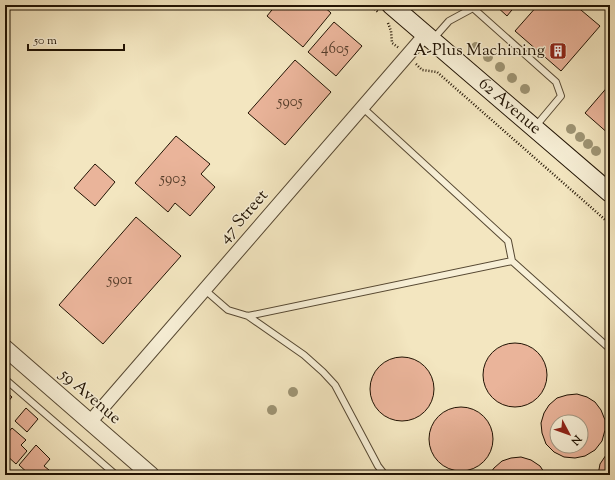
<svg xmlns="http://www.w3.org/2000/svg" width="615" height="480" viewBox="0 0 615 480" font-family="'Sorts Mill Goudy',serif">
  <rect width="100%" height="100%" fill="#f3e6c0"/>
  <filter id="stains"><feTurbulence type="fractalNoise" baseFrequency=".005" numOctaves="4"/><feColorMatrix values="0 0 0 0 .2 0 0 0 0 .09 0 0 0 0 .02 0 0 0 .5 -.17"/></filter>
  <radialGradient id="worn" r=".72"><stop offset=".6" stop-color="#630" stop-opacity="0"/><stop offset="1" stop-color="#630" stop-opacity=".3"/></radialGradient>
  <!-- building -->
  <path fill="#eab49a" stroke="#211303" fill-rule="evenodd" d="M276,5H322L331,13L303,47L267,16Z
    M495,5H516L507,16Z
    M538,5H575L600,26L561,71L515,31Z
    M334,22L362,46L336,76L308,52Z
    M295,60L331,92L285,145L248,113Z
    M610,84V135L585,113Z
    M176,136L210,164L201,174L215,187L190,216L175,203L168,212L135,183Z
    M95,164L115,182L95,206L74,188Z
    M136,217L181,256L103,344L59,305Z
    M483 375a32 32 0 1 1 64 0a32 32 0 1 1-64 0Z
    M370 389a32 32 0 1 1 64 0a32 32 0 1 1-64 0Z
    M5,391L12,397L5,405Z
    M577,394L587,397L595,402L601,410L605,420V430L602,441L595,450L585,456L575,458L564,457L554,452L546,444L542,433L541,423L544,413L549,405L557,398L567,395ZM557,422H581V446H557Z
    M429 439a32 32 0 1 1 64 0a32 32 0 1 1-64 0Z
    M26,408L38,419L27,432L15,421Z
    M12,428L26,440L21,445L27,451L16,464L5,454V436Z
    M36,445L50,459L44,466L49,470L45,475H30L19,465Z
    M610,452V475H598L600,464L606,455Z
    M521,457L531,460L540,466L546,475H489L494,468L502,461L511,458Z"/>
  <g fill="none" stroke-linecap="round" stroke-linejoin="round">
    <defs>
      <path id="service" d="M434,38L449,21L473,8L556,82L561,96L535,127
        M362,107L508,241L512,261L610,349
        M205,290L228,310L248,316L512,261
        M248,316L304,355L323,372L335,385L378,466L385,475
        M5,379L116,475"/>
      <path id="minor" d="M90,422L425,35"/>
      <path id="tertiary" d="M5,348L151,475"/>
      <g id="secondary">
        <path id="s1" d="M391,5L610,193"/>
      </g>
    </defs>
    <!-- service casing -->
    <use href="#service" stroke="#564832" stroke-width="8"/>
    <!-- minor casing -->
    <use href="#minor" stroke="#564832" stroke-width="15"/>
    <!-- tertiary casing -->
    <use href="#tertiary" stroke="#564832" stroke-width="18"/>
    <!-- secondary casing -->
    <use href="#secondary" stroke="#211303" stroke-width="20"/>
    <!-- path -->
    <path stroke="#211303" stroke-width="2.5" stroke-dasharray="1 2" stroke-linecap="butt" d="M370,5L378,12
      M388,23L391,31L392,43L399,48
      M416,64L422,70L437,72L610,224"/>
    <!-- service -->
    <use href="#service" stroke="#f7efd6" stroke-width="6"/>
    <!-- minor -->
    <use href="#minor" stroke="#f7efd6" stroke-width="13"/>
    <!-- tertiary -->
    <use href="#tertiary" stroke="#f7efd6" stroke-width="16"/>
    <!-- secondary -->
    <use href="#secondary" stroke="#f7efd6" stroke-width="18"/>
  </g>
  <!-- trees -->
  <g fill="#9e9473">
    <circle cx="476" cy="47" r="5"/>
    <circle cx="488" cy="57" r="5"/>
    <circle cx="500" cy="67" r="5"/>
    <circle cx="512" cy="78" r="5"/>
    <circle cx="525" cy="89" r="5"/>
    <circle cx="571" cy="129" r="5"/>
    <circle cx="580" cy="137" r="5"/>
    <circle cx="588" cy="144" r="5"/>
    <circle cx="596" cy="151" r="5"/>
    <circle cx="293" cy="392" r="5"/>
    <circle cx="272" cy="410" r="5"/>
  </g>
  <!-- icons -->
  <defs>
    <symbol id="building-square" viewBox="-11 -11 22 22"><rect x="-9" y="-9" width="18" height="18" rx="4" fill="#8f2418" stroke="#f7efd6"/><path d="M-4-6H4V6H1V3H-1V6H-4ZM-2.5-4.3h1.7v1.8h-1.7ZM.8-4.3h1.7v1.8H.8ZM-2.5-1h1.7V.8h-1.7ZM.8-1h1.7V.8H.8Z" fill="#fff"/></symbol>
  </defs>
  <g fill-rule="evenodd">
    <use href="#building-square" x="548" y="41" width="20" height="20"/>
  </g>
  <g text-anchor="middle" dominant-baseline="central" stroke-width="3" stroke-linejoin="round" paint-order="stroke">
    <!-- number labels -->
    <g font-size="15" fill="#533b29">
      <text x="335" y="49">4605</text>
      <text x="290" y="102">5905</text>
      <text x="173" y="179">5903</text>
      <text x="120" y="280">5901</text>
    </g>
    <!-- poi labels -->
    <g font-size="17" fill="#211303" stroke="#f7efd6" text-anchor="end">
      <text x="545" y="51">A-Plus Machining</text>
    </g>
    <!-- street labels -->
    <g font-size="17" fill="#211303" stroke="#f7efd6">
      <text stroke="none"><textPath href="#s1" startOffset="156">62 Avenue</textPath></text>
      <text transform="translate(244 217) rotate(-49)">47 Street</text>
      <text transform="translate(90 397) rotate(41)">59 Avenue</text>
    </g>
  </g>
  <!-- margin -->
  <rect width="615" height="480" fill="none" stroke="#f3e6c0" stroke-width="20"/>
  <rect x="6" y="6" width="603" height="468" fill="none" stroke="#211303" stroke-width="2"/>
  <rect x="10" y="10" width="595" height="460" fill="none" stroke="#211303"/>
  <!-- north arrow -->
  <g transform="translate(569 434) rotate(131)"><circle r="19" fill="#f7efd6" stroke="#a19782"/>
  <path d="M0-3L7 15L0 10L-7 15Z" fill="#8f2418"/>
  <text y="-6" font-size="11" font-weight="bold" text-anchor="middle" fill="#211303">N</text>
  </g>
  <!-- scale -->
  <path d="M28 44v6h96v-6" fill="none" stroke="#211303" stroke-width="2"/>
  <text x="34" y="44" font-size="12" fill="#211303" stroke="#f7efd6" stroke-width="3" paint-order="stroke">50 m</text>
  <rect width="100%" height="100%" filter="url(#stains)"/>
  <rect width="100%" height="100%" fill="url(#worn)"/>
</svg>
